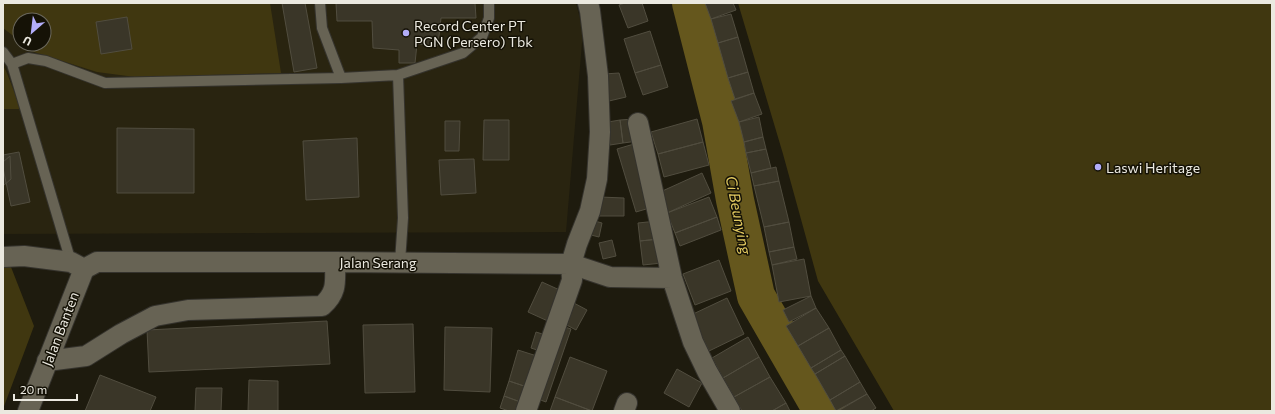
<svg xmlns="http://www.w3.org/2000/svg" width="1275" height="414" viewBox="0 0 1275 414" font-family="Commissioner,sans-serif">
  <rect width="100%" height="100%" fill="#1e1b0e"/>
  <!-- built -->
  <path fill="#292410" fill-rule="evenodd" d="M3,3H576L583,31L566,232L3,234ZM20,20H44V44H20Z"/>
  <!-- green -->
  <path fill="#403710" d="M3,3H270L281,73L135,77L97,72L34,52L24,44H44V20H20V41L3,28Z
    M738,3H1272V411H894L818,281L783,154Z
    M3,66L6,71L21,109H3Z
    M3,267H11L34,326L3,409Z"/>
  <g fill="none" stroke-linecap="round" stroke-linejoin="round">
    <!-- river -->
    <path stroke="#65571d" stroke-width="38" d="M691,3L721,121L735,200L756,296L816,400L826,411"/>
  </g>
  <!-- building -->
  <path fill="#3a3628" stroke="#514d3f" d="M282,3H305L317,68L294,72Z
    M336,3H475L476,18H441L438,45L417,44L415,63H399V50L373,48L372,21H337Z
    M625,3H642L648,21L628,28L619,5Z
    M705,3H733L736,10L711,19Z
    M731,14L738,37L718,43L711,19Z
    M127,17L132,49L101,54L96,22Z
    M650,31L661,65L635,73L624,39Z
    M738,37L748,72L728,78L718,43Z
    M661,65L668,87L643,95L635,73Z
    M748,72L754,93L735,99L728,78Z
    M619,73L626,97L609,101L604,74Z
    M754,93L762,114L739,122L731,101Z
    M759,117L763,137L744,142L739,122Z
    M634,119L638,141L623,143L620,120Z
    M697,119L703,142L658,154L651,132Z
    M484,120H509V160H483Z
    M620,120L623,143L610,145L608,122Z
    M445,121H460L459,151H445Z
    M117,128L194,129V193H117Z
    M763,137L766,149L746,153L744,142Z
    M357,138L359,197L306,200L303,141Z
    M703,142L709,165L664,177L658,154Z
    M634,144L653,207L636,212L617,149Z
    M766,149L771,168L751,173L746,153Z
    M19,152L30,202L11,206L3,168V155Z
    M10,156L11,179L3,186V162Z
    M474,159L476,193L441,195L439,160Z
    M776,167L779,181L754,186L751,173Z
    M702,173L711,193L667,213L658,193Z
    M779,181L789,222L764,227L754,186Z
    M600,197L624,198V216H599Z
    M709,197L717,217L675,233L667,213Z
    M717,217L721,230L680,246L675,233Z
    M591,220L602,223L599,237L587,234Z
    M657,221L659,239L640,241L638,223Z
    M789,222L794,247L769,252L764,227Z
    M659,239L662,263L643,265L640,241Z
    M612,240L616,256L603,259L599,243Z
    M794,247L797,259L772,265L769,252Z
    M804,259L811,296L779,302L772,265Z
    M719,260L731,291L695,305L683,274Z
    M542,282L564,292L550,322L528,312Z
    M811,296L816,308L789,322L783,310Z
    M727,298L744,334L709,351L691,315Z
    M572,302L587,310L576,330L561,322Z
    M816,308L829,328L798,346L786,326Z
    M327,321L330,364L149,372L147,330Z
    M413,324L415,392L365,393L363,325Z
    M559,325L571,329L546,402L535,398Z
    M445,327L492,328L490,392L444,390Z
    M829,328L841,350L811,368L798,346Z
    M536,332L549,336L543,352L531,348Z
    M748,337L759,357L723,378L712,358Z
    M518,350L540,357L530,388L509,381Z
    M841,350L845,356L815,374L811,368Z
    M845,356L860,382L830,400L815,374Z
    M570,357L607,371L592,411L555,397Z
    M759,357L770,377L734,397L723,378Z
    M677,369L702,383L689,407L664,393Z
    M100,375L156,397L150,411H85Z
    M770,377L786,403L772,411H742L734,397Z
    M249,380L278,381V411H248Z
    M509,381L530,388L526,404L504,396Z
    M860,382L867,394L836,411L830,400Z
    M196,388H222L221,411H195Z
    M867,394L876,408L871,411H838Z
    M504,396L526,404L523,411H509L500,408Z
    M555,397L592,411H550Z
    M786,403L790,411H772Z"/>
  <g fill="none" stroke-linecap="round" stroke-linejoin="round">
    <defs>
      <path id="lane" d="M320,3L322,28L341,78
        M3,52L12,64L71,262
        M12,64L28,58L46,61L105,83L341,78L398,75L463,53L482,37L489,18V3
        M398,75L403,218L400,262"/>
      <path id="street" d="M638,123L672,278L693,342L707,371L730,411
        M3,257L24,256L71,262L84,269
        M84,269L97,262H335L571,264L610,277L672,278
        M47,361L86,356L121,334L155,316L188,310L322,306C338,292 335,281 335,262
        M28,411L84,269
        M526,411L572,280L571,264L577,244L590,211L597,179L600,132L598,76L590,11L588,3
        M624,411L627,403"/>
    </defs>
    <!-- lane casing -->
    <use href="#lane" stroke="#35332d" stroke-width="12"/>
    <!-- street casing -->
    <use href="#street" stroke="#35332d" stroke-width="22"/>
    <!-- lane -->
    <use href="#lane" stroke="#676354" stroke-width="10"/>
    <!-- street -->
    <use href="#street" stroke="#676354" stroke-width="20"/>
  </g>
  <!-- markers -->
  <g fill="#b2adf9" stroke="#151206" stroke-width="1.5">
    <circle cx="406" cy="33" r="4"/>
    <circle cx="1098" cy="167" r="4"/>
  </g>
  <g text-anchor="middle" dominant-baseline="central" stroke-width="3" stroke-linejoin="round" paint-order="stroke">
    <!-- poi labels -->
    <g font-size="14" fill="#ebe9e0" stroke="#151206" text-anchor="start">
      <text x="414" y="25">Record Center PT<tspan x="414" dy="16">PGN (Persero) Tbk</tspan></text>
      <text x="1106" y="167">Laswi Heritage</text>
    </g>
    <!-- street labels -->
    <g font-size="14" fill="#ebe9e0" stroke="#151206">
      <text x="378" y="262">Jalan Serang</text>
      <text transform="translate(60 329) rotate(-69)">Jalan Banten</text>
    </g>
    <!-- water labels -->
    <g font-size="15" font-style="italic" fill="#e2c960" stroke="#151206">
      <text transform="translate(739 215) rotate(79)">Ci Beunying</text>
    </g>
  </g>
  <!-- border -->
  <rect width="1275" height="414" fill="none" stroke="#ebe9e0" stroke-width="8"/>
  <!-- north arrow -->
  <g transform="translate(32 32) rotate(208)"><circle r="19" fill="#151206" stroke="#6b685d"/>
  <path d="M0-3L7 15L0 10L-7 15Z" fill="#b2adf9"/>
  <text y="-6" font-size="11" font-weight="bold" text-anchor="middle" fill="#ebe9e0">U</text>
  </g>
  <!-- scale -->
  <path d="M14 394v6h63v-6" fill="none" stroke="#ebe9e0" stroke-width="2"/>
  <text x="20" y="394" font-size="12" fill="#ebe9e0" stroke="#151206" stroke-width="3" paint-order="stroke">20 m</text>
</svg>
